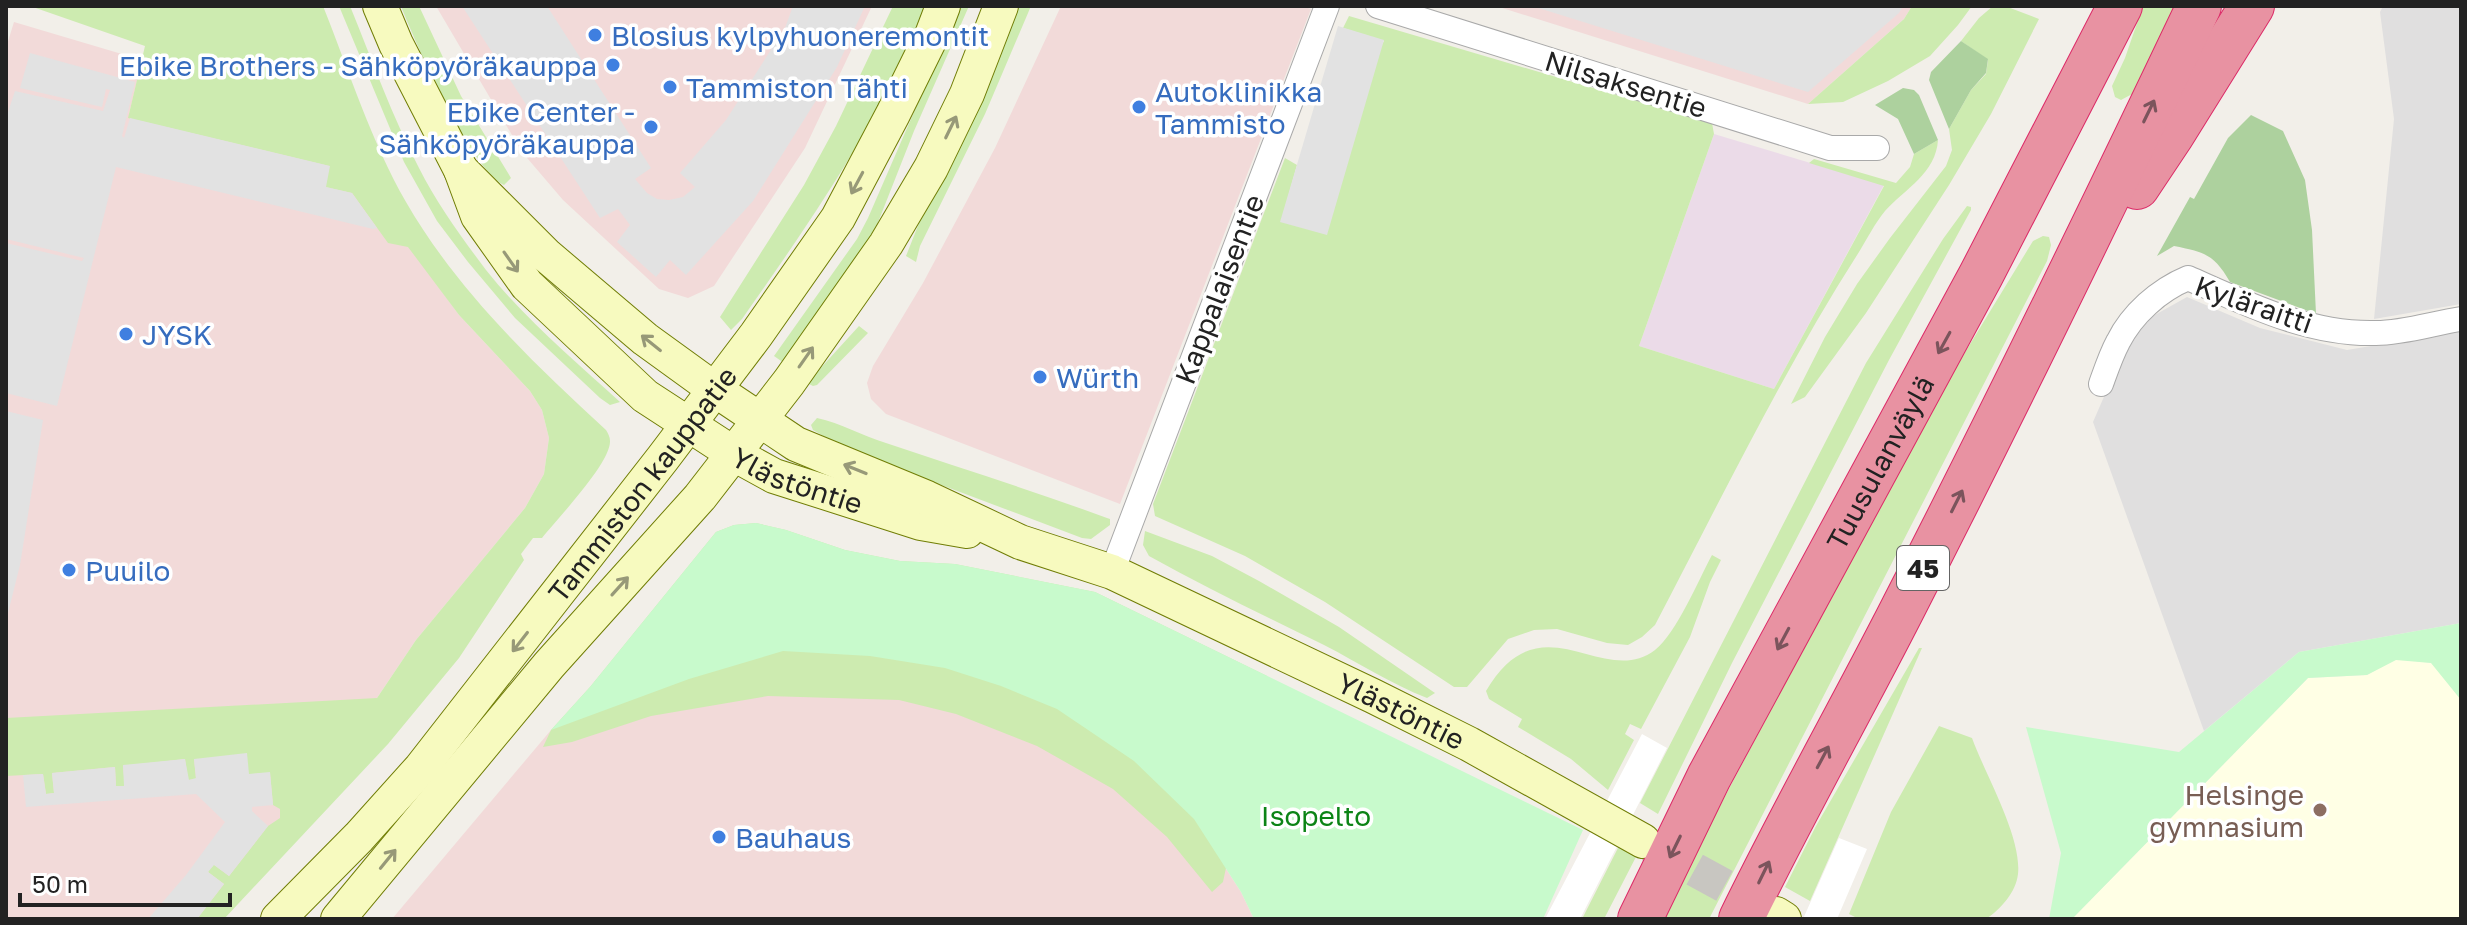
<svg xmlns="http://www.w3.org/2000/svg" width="2467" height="925" viewBox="0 0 2467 925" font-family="'Golos Text',sans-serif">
  <rect width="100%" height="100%" fill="#f2efe9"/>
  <!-- residential -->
  <path fill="#e0dfdf" d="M2383,6H2461V304L2374,319L2394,119L2380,12Z
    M2187,297L2260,328L2347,350L2461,331V623L2299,652L2204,731L2093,422L2126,346L2153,316Z"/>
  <!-- commercial -->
  <path fill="#f2dad9" d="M436,6H872L805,148L714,286L688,298L659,289L563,200L522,152Z
    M1061,6H1302L1311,9L1120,504L886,414L871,399L867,383L873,366L923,283L995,148Z
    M1496,6H1912L1904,19L1808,104Z
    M14,22L142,60L129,114L349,163L459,315L530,391L542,410L549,438L544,474L525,508L416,640L377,698L205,919H6V48Z
    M870,656L1194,819L1241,892L1254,919H392L551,730L689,679Z"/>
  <!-- industrial -->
  <path fill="#ebdbe8" d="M1714,134L1884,185L1774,389L1639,346Z"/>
  <!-- education -->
  <path fill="#ffffe5" d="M2396,659L2432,663L2461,700V919H2072L2308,678L2367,675Z"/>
  <!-- grass -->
  <path fill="#cdebb0" d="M30,6H323C349,71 371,141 406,202C457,290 531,361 606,430C608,433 610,437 610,441C611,463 557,519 542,538H533L521,554L524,560L459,658L388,744L224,919H197L224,884L208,872L213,864L229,876L268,826L280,818V809L273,805L270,773L249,774L194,759L196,779L188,780L185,759L123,766L125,786H116L115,767L52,773L54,793L46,794L43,774L6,776V718L377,698L416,640L525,508L544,474L549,438L542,410L530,391L459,315L408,247L388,243L352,193L325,187L329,166L128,118L145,46Z
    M339,6H350C372,60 392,116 419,168C437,204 462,238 486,270C525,319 574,360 620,402L610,405L600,398L515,318L468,262L437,221L404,162Z
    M401,6H419L461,96L511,178L504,185C471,170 415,42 401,6Z
    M893,6H925C883,118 810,222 742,319L731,330L720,317L804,185L836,126Z
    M960,6H969L914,131L875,230L784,363L774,356L857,239L868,218Z
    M1018,6H1031L985,114L920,246L916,262L906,256L927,203L991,75Z
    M1912,6H1972L1958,25L1930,56L1888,81L1843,102L1808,104L1904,19Z
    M1993,6H2005L2039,19L1991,114L1949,185L1866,313L1805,397L1791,404L1825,337L1857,284L1890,238L1946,166L1952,150L1949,129L1971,90L1986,74L1988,60L1961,41L1979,18Z
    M2143,6H2177L2134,93L2121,100L2115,97L2112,86L2125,58Z
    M1349,16L1712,123L1714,134L1639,346L1774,389L1884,186L1809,163L1814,159L1896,183L1910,167L1914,154L1938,140C1936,173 1905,189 1885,211C1875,223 1867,239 1859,252C1784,369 1720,501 1655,625L1642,637L1628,645L1607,643L1557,629L1534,630L1508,639L1467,687H1454L1325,602L1245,556L1155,516L1153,504L1285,158L1297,165L1281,222L1384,41L1343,28Z
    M1967,206L1971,207V210L1889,360L1732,663L1658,814L1640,803L1866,363L1943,239Z
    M2043,236L2049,237L2051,245L2047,261L1709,919H1660L1928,413L2033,241Z
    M859,326L868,333L817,385L813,386L807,383Z
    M817,418C841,423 862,436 886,443C960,468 1034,491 1107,518L1110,519V525L1091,539L1082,538L846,449L813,430L811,425Z
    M756,523L786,530L845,550L900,561L955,564L1095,592L1267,676L1223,882L1212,892L1167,837L1113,789L1037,746L956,714L899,700L768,696L651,716L572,742L543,747L551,730L590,687L716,532L734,525Z
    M1145,531L1212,556L1259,581L1339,627L1435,693L1427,698C1391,684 1359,663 1324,645C1265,616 1206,588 1149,556L1143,545Z
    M1712,555L1721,560L1710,582L1690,637L1641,729L1630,724L1625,734L1634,740L1608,790L1571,759L1518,727L1522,719L1489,699L1486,691C1541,597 1603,690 1655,650C1676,634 1699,579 1712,555Z
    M1919,648H1922L1810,901L1785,887L1816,826Z
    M1939,726L1972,738C1985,774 2022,837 2018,874C2016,892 2001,909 1986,919H1859L1849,914L1891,812Z
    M1620,844L1638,853L1604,919H1582Z"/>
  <!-- forest -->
  <path fill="#add19e" d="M1961,41L1988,59L1986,73L1971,90L1949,129L1929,80L1931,72Z
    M1903,88L1914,90L1919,95L1938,140L1914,154L1898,119L1875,105Z
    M2251,115L2283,131L2305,180L2312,230L2316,314L2230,282C2214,254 2204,252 2174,246L2157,256L2190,197L2194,199L2228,138Z"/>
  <!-- park -->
  <path fill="#c8facc" d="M756,523L786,530L845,550L900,561L955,564L1095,592L1583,830L1543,919H1254L1241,892L1194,819L1134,761L1057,709L1001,686L945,668L870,656L783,651L689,679L551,730L590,687L716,532L734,525Z
    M2461,623V700L2431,663L2396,660L2367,675L2308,678L2072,919H2049L2061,853L2026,727L2179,752L2299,652Z"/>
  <!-- parking -->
  <path fill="#e2e2e2" d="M462,6H547L651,168L635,179L647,193L657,199L669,200L683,197L695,187L680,173L726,120L785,28L793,6H865L837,67L753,201L686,275L670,260L656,277L617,242L630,225L618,209L600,218Z
    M1532,6H1903L1899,13L1808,92Z
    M1338,26L1384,40L1327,235L1280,222Z
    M30,53L135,82L122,136L124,138L130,118L330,166L326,187L352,193L377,228L373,229L116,167L57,406L6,393V243L82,261L84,258L6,239V118L15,91L103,111L110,90L106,89L102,107L20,88Z
    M6,411L43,420L20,565L6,621Z
    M247,753L249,774L270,772L273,805L252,807V811L268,826L229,876L214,865L208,872L224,884L197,919H148L186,875L225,822L196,794L26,807L23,775L43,774L46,794L54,793L52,773L115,767L116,786H124L123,765L185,759L189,780L196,778L194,759Z"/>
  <!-- pier -->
  <path fill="#fff" d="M1642,734L1667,748L1580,919H1545Z
    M1839,838L1867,849L1837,919H1803Z"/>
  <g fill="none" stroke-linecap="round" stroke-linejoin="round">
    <!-- secondary-tunnel -->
    <path stroke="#c8c6c1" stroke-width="34" stroke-dasharray="34 17" stroke-linecap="butt" d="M1650,845L1772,912"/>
    <defs>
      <path id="street" d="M1378,6L1830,148H1877
        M2101,384C2106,370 2111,355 2118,342C2132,314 2159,290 2188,278C2247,304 2309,335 2376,333C2404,333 2434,323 2461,319
        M1112,572L1327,6"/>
      <g id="secondary">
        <path id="s1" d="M380,6L396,44L461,170L478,216L527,285L645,396L734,454L774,476L921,523L967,531"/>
        <path id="s2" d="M461,170L546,255L645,339L714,389L796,444L927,498L1020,542L1112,572L1373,696L1469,744L1643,841"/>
        <path d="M1776,914L1784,919"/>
        <path id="s3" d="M278,919L359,837L421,768L663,458L756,335L838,218L893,114L932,35L943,6"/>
        <path d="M338,919L549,665L700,497L789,382L886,244L931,168L967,94L1001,6"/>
      </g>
      <g id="highway">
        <path d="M2137,187L2171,136L2252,6"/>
        <path id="s4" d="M1640,919L1709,777L1981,275L2120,6"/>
        <path d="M1741,919C1792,814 1850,712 1903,608C2005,409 2103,208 2199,6"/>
      </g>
    </defs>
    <!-- street casing -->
    <use href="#street" stroke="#a9a9a9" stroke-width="26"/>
    <!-- secondary casing -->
    <use href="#secondary" stroke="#707d05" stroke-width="36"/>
    <!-- highway casing -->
    <use href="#highway" stroke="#dc2a67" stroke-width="46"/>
    <!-- street -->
    <use href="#street" stroke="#fff" stroke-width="24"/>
    <!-- secondary -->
    <use href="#secondary" stroke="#f7fabf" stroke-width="34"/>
    <!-- highway -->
    <use href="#highway" stroke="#e892a2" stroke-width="44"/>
  </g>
  <!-- one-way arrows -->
  <defs><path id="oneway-shaft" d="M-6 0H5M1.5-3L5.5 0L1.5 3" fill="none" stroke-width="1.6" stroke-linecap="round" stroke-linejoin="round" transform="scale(2)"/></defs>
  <g stroke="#7b545c">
    <use href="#oneway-shaft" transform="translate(2149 111) rotate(-64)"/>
    <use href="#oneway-shaft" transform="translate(1944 343) rotate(119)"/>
    <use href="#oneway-shaft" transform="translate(1957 501) rotate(-63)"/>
    <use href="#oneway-shaft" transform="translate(1783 639) rotate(118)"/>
    <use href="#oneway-shaft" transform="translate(1823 757) rotate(-62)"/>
    <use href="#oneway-shaft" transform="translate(1675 847) rotate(116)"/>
    <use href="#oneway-shaft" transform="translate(1764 872) rotate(-64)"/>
  </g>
  <g stroke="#979978">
    <use href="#oneway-shaft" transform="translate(951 127) rotate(-64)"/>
    <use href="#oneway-shaft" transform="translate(857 183) rotate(118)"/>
    <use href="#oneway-shaft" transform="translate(511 262) rotate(55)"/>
    <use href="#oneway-shaft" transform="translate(651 343) rotate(-141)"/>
    <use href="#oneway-shaft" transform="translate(806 357) rotate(-55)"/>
    <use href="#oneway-shaft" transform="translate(855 469) rotate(-158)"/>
    <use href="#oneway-shaft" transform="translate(620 586) rotate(-48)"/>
    <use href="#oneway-shaft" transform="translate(520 642) rotate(128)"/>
    <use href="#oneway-shaft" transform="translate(388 859) rotate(-51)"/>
  </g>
  <!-- markers -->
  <g fill="#3f7fe0" stroke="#fff" stroke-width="3">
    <circle cx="595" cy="35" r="8"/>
    <circle cx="613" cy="65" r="8"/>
    <circle cx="670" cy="87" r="8"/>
    <circle cx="1139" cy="107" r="8"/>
    <circle cx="651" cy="127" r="8"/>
    <circle cx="126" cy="334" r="8"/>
    <circle cx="1040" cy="377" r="8"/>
    <circle cx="69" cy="570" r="8"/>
    <circle cx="719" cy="837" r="8"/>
  </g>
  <circle fill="#8d6e63" stroke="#fff" stroke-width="3" cx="2320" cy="810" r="8"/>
  <g text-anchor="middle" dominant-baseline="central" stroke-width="7" stroke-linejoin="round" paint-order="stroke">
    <!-- shield labels -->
    <rect fill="#fff" stroke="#646464" stroke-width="2" x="1897" y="546" width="52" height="44" rx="6"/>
    <g font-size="26" font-weight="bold" fill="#222">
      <text x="1923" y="568">45</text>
    </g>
    <!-- shop labels -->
    <g font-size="28" fill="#366cbe" stroke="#fff" text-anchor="start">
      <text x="611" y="35">Blosius kylpyhuoneremontit</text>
      <text x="597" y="65" text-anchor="end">Ebike Brothers - Sähköpyöräkauppa</text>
      <text x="686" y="87">Tammiston Tähti</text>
      <text x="1155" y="91">Autoklinikka<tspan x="1155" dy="32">Tammisto</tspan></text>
      <text x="635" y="111" text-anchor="end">Ebike Center -<tspan x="635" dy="32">Sähköpyöräkauppa</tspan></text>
      <text x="142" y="334">JYSK</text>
      <text x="1056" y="377">Würth</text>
      <text x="85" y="570">Puuilo</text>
      <text x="735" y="837">Bauhaus</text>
    </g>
    <!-- street labels -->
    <g font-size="28" fill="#222" stroke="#fff">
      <text transform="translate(1626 84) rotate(17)">Nilsaksentie</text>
      <text transform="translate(1219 289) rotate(-69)">Kappalaisentie</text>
      <text transform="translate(2254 304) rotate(19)">Kyläraitti</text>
      <text stroke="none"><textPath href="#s4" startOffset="516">Tuusulanväylä</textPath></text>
      <text stroke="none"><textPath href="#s1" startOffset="654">Ylästöntie</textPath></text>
      <text stroke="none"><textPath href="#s3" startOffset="568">Tammiston kauppatie</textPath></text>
      <text stroke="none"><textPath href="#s2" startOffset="1096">Ylästöntie</textPath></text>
    </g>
    <!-- education labels -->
    <g font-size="28" fill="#785e54" stroke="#fff" text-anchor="end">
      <text x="2304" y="794">Helsinge<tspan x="2304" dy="32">gymnasium</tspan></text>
    </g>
    <!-- park labels -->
    <g font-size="28" fill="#0c8416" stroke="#fff">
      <text x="1316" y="815">Isopelto</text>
    </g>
  </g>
  <!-- border -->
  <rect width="2467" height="925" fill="none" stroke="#222222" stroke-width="16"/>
  <!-- scale -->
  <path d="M20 893v12h210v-12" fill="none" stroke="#222222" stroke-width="4"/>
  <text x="32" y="893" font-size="24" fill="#222222" stroke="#ffffff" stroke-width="6" paint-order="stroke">50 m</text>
</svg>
